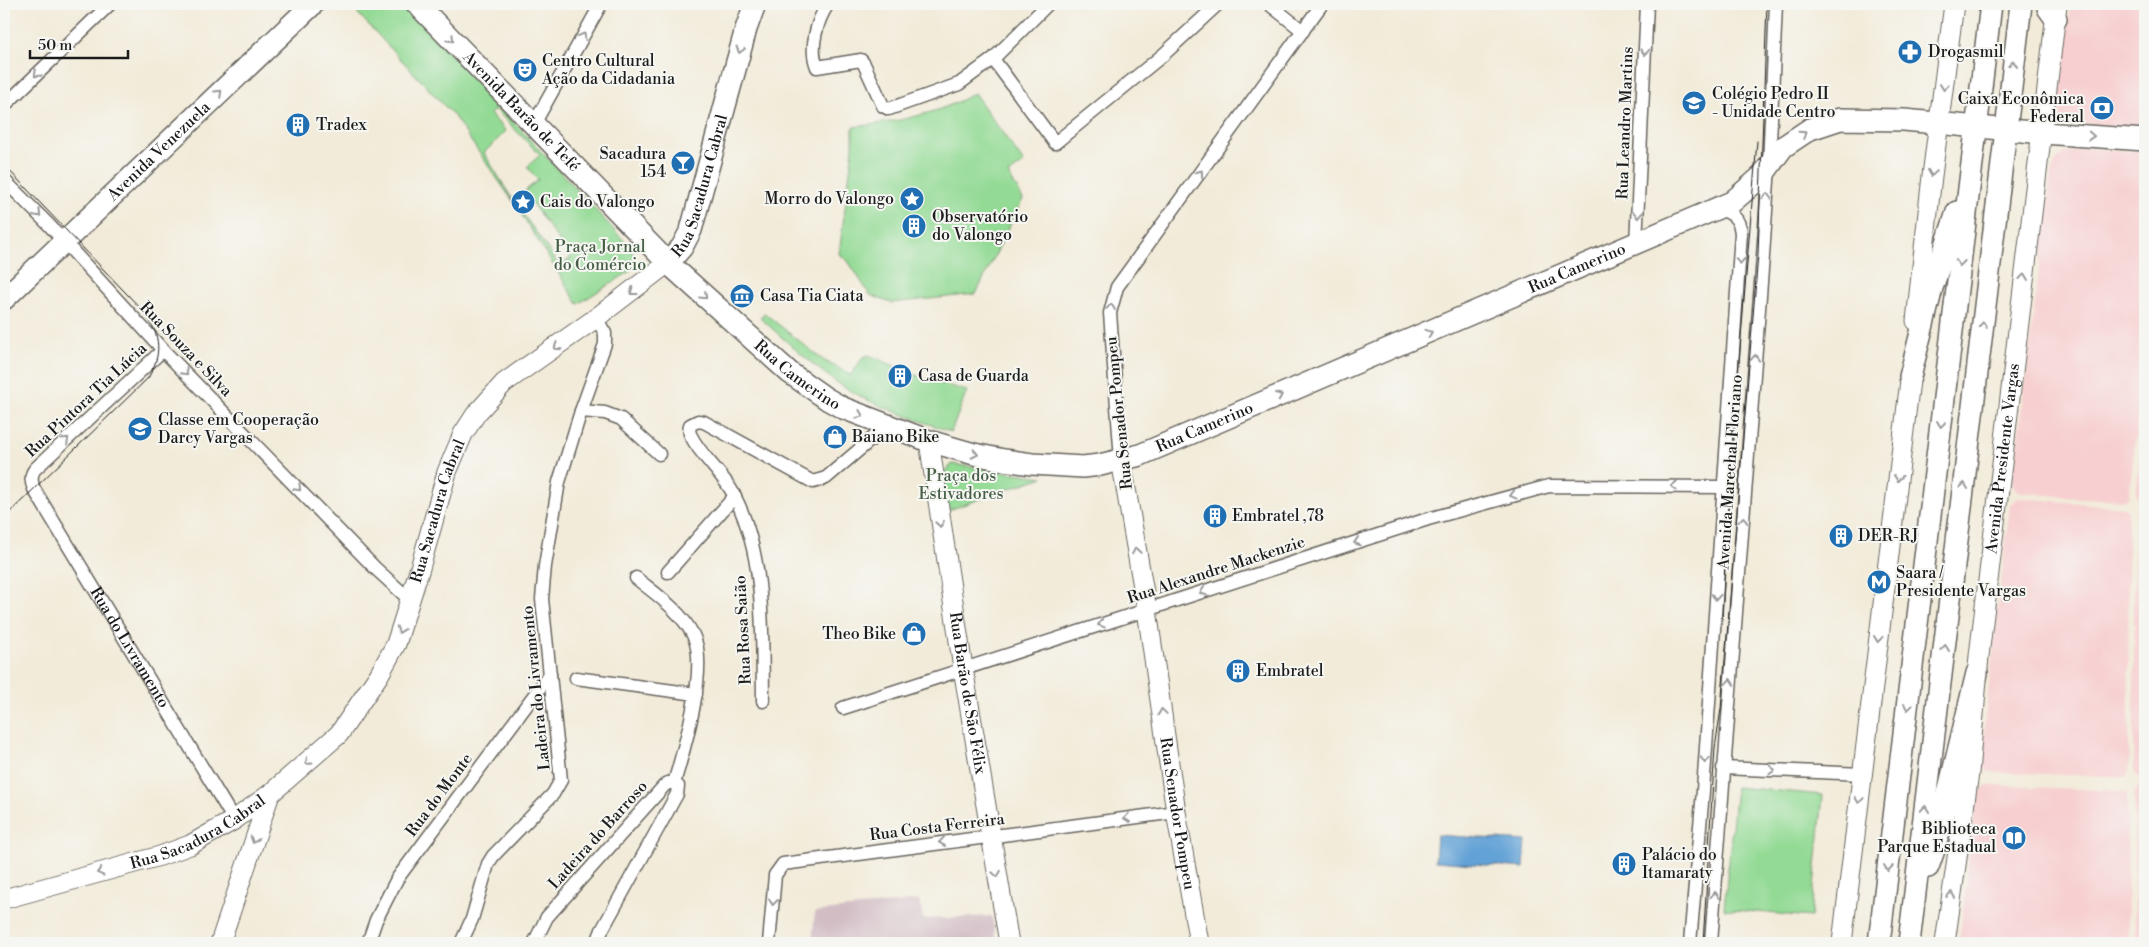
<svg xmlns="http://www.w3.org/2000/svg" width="2149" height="947" viewBox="0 0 2149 947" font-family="'Libre Bodoni',serif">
  <rect width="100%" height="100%" fill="#f6f6f2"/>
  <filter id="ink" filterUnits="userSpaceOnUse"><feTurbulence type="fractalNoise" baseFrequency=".02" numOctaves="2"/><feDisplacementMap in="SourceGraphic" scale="10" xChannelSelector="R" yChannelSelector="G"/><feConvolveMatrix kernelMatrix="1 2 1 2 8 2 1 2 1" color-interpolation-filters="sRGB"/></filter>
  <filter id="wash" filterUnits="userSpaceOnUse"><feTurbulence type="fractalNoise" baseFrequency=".0096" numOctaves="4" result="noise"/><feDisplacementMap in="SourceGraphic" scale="20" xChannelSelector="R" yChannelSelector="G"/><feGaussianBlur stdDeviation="1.12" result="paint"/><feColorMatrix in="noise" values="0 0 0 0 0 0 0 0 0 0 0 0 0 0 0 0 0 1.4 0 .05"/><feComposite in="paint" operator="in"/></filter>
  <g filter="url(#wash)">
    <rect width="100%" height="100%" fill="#f2ebd9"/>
    <!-- built -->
    <path fill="#f7cfd0" d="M2070,4H2145V129L2066,122L2061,119L2059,107Z
      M2082,148L2145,152V351L2129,497L2123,500L2064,497L2017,491L2012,485L2051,173L2057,160L2065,153Z
      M2145,413V499H2139L2136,495Z
      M2018,498L2124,507L2128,511L2129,771L2126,777L1989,772L1980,764L2010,504Z
      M2140,507H2145V778L2136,776L2134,772V597L2136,510Z
      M1986,785L2122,791L2127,793L2128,943H1959L1976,796Z
      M2138,786H2145V943H2135L2134,797Z"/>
    <!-- industrial -->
    <path fill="#d2bdc5" d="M919,900L923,919L992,916L996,940L930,943H812L815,912Z"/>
    <!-- green -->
    <path fill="#93da94" stroke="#587b58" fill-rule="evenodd" d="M349,4H404L630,247C635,258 636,263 629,272L578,304L514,203L453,115ZM495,109L540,155L527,167L538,180L524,192L571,258L560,266L513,200L484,153L506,131L490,114Z
      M974,93L1024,163L1008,174L1023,199L976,294L891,303L870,295L848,261L839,254L853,148V127C891,123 941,114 974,93Z
      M764,313L823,360L851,375L863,357L869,355L925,379L967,391L951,432C916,419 879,408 847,389C815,369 788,342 760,318Z
      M952,464L1043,477L946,511L939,479Z
      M1736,787L1823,795L1811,917L1724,909Z"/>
    <!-- water -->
    <path fill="#63a2d6" stroke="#405f79" d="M1437,835L1526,841L1524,868L1435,861Z"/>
  </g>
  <g filter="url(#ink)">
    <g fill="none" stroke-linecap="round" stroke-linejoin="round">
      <defs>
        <g id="street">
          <path d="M828,4C817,20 809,48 817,67L861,60L864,64L883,106L889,109L959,84L993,59L1048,4"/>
          <path d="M1269,4L1303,31"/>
          <path d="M993,59L1055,143L1163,55L1218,4"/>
          <path d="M4,106L110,4"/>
          <path d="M534,124L601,4"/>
          <path d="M4,180L49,225L163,350L375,568L410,600"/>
          <path d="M1636,244L1647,4"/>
          <path id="s1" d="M163,350L35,469C30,475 31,482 34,489L234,820"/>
          <path d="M581,411L605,413L621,419L659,454"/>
          <path d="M1121,460L1110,313L1117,287L1322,4"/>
          <path d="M668,572L735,496"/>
          <path d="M636,578C657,595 681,611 693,635C709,666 684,750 674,783"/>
          <path d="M576,678L696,694"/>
          <path d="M763,701C762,632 766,557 734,495C723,473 702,458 691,436C689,433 689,429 690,425L698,421L704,422L813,482L826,478L887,426"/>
          <path d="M843,708L1428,519L1549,486L1723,487"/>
          <path d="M1723,768L1863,774"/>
          <path d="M368,943L376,920L397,879L550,674"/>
          <path d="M461,943L472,919L488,864L493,856L553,794L561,780L542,599L545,566L559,482L581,411L605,344V333L596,318"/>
          <path d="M534,943L547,917L664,786L668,783H674L678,786L677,794L602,930L597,943"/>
          <path d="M769,943L775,875L783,864L1176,812"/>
          <path d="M1690,943L1703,791L1741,233C1739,217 1732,213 1717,208"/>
          <path d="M1711,943L1763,256L1769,166L1776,4"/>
        </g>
        <g id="secondary">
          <path d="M1916,321L1932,176L1954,4"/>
          <path id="s2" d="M929,441L963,668L1009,943"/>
          <path id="s3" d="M1121,460L1147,610L1176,812L1199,943"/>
          <path id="s4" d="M4,899L160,856L190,845L234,820L270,794L339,734L379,675L396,644L420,568L447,472L463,434L476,414L504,383L596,318L668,263"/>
          <path d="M220,943L270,794"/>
          <path d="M1842,943L1912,364"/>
          <path id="s5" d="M1945,943L1969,773L1979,656L2057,5"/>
        </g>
        <g id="primary">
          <path id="s6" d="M417,4L668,263L790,373L827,399L843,408L929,441L974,454L1004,460L1032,464L1083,467L1100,465L1140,455L1732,202L1762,176L1783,147L1810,129L1840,119L1904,120L2043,133L2145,140"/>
          <path d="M2048,4V8L2056,19"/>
          <path id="s7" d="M668,263L682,247L691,230L746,29L755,4"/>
          <path id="s8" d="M4,299L313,4"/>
          <path d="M1910,377L1932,288L1957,212"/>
          <path d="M1928,867L1935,847L1977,673"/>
          <path d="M1879,943L1991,4"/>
          <path d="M1909,943L2021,4"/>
        </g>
      </defs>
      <!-- street casing -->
      <use href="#street" stroke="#67645e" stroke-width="15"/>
      <!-- secondary casing -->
      <use href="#secondary" stroke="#67645e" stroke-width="21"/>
      <!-- primary casing -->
      <use href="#primary" stroke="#67645e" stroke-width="24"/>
      <!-- street -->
      <use href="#street" stroke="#fff" stroke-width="12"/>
      <!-- secondary -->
      <use href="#secondary" stroke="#fff" stroke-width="19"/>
      <!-- primary -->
      <use href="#primary" stroke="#fff" stroke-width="21"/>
      <!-- tram -->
      <path stroke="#1c1c1c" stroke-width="1" d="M4,165L145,313C161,336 162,355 148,378L4,518
        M1722,620L1729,484L1757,141
        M1703,943L1715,748L1721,709L1758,255L1767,4"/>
    </g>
    <!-- one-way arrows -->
    <defs><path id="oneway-chevron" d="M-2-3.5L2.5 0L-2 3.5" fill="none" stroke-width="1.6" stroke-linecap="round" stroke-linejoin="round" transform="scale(1.25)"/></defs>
    <g stroke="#999">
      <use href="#oneway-chevron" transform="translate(583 36) rotate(-61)"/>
      <use href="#oneway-chevron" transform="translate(451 39) rotate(46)"/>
      <use href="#oneway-chevron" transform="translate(740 50) rotate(105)"/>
      <use href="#oneway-chevron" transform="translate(1645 52) rotate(92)"/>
      <use href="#oneway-chevron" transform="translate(2013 64) rotate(-83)"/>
      <use href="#oneway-chevron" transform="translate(37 74) rotate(136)"/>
      <use href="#oneway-chevron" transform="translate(1944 87) rotate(97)"/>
      <use href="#oneway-chevron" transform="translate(219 93) rotate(-44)"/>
      <use href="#oneway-chevron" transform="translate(1803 134) rotate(-34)"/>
      <use href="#oneway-chevron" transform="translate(2091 136) rotate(4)"/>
      <use href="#oneway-chevron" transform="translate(1200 173) rotate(-54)"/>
      <use href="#oneway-chevron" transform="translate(1932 173) rotate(98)"/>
      <use href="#oneway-chevron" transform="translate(1767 196) rotate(-86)"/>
      <use href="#oneway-chevron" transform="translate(38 214) rotate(45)"/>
      <use href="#oneway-chevron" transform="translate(1638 215) rotate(92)"/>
      <use href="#oneway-chevron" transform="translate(1740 261) rotate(94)"/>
      <use href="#oneway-chevron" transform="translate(1960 263) rotate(97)"/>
      <use href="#oneway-chevron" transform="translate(2024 277) rotate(-83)"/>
      <use href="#oneway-chevron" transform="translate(633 292) rotate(143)"/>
      <use href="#oneway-chevron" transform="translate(704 296) rotate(43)"/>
      <use href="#oneway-chevron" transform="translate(1111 307) rotate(-82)"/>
      <use href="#oneway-chevron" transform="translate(1983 325) rotate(-83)"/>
      <use href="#oneway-chevron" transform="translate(1429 333) rotate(-23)"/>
      <use href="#oneway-chevron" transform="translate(557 347) rotate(145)"/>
      <use href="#oneway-chevron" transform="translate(1755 358) rotate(-86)"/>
      <use href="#oneway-chevron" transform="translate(185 372) rotate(46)"/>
      <use href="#oneway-chevron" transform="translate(1279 396) rotate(-23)"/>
      <use href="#oneway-chevron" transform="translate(860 415) rotate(22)"/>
      <use href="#oneway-chevron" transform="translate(1941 424) rotate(97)"/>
      <use href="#oneway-chevron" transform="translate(66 440) rotate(-43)"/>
      <use href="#oneway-chevron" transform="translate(975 454) rotate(12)"/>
      <use href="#oneway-chevron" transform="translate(1898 478) rotate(97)"/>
      <use href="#oneway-chevron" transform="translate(1674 486) rotate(-179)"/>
      <use href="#oneway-chevron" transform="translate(1964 486) rotate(-83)"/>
      <use href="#oneway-chevron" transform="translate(298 488) rotate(46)"/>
      <use href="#oneway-chevron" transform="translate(1513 495) rotate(165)"/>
      <use href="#oneway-chevron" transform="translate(1743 520) rotate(-85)"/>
      <use href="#oneway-chevron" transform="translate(940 524) rotate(81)"/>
      <use href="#oneway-chevron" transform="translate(1357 542) rotate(162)"/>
      <use href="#oneway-chevron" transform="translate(1136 551) rotate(-99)"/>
      <use href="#oneway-chevron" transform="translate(1203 592) rotate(162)"/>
      <use href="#oneway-chevron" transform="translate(1716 597) rotate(94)"/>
      <use href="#oneway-chevron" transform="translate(1101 624) rotate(162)"/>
      <use href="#oneway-chevron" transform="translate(400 630) rotate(109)"/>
      <use href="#oneway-chevron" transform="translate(1878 639) rotate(97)"/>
      <use href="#oneway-chevron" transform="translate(1945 648) rotate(-83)"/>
      <use href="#oneway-chevron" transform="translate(1730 682) rotate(-85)"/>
      <use href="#oneway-chevron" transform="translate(1908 707) rotate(97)"/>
      <use href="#oneway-chevron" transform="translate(1162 712) rotate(-98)"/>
      <use href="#oneway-chevron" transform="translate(1705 760) rotate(94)"/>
      <use href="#oneway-chevron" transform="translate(308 762) rotate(138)"/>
      <use href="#oneway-chevron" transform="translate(1772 770) rotate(2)"/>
      <use href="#oneway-chevron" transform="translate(1859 800) rotate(98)"/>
      <use href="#oneway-chevron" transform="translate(1925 809) rotate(-83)"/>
      <use href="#oneway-chevron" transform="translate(1127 818) rotate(173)"/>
      <use href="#oneway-chevron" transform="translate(254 840) rotate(108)"/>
      <use href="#oneway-chevron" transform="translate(942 842) rotate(173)"/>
      <use href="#oneway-chevron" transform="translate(1888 868) rotate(97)"/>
      <use href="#oneway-chevron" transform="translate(100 872) rotate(165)"/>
      <use href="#oneway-chevron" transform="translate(997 874) rotate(80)"/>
      <use href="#oneway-chevron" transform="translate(1715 895) rotate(-86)"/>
      <use href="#oneway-chevron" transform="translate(1951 895) rotate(-83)"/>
      <use href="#oneway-chevron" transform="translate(773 902) rotate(96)"/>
    </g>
  </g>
  <!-- icons -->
  <defs>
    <symbol id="pharmacy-disc" viewBox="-11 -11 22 22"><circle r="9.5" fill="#1f6fb2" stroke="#f6f6f2"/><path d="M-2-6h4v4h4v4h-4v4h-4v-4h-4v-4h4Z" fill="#fff"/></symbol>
    <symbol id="theatre-disc" viewBox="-11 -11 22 22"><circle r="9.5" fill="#1f6fb2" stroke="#f6f6f2"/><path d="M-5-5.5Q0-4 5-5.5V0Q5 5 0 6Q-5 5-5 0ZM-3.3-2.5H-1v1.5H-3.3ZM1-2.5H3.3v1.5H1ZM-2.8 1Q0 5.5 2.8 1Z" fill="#fff"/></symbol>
    <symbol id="school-disc" viewBox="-11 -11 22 22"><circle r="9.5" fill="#1f6fb2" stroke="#f6f6f2"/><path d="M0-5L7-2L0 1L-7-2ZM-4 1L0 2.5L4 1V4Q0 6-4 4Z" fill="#fff"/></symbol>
    <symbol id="bank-disc" viewBox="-11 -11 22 22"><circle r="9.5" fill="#1f6fb2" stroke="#f6f6f2"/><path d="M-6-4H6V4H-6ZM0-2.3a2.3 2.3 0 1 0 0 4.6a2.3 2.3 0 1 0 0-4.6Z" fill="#fff"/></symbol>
    <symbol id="building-disc" viewBox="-11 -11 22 22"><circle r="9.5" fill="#1f6fb2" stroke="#f6f6f2"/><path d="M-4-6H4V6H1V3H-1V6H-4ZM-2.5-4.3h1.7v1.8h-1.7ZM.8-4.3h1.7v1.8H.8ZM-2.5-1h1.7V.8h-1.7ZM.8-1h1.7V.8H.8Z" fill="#fff"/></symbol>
    <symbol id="bar-disc" viewBox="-11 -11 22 22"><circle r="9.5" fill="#1f6fb2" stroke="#f6f6f2"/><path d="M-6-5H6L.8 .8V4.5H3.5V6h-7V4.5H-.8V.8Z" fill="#fff"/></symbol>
    <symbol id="sight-disc" viewBox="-11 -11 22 22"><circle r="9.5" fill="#1f6fb2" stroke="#f6f6f2"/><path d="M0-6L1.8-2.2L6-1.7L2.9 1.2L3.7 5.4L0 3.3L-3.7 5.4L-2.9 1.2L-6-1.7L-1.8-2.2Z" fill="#fff"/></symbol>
    <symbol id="museum-disc" viewBox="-11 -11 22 22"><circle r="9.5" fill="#1f6fb2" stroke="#f6f6f2"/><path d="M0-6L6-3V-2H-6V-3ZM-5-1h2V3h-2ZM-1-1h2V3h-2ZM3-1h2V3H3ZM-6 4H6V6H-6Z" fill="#fff"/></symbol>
    <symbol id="shop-disc" viewBox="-11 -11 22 22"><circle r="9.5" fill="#1f6fb2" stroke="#f6f6f2"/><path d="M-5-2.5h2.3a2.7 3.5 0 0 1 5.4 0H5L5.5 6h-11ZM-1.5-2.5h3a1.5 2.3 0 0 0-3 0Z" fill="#fff"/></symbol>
    <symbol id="metro-disc" viewBox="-11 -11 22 22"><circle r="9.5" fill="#1f6fb2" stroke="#f6f6f2"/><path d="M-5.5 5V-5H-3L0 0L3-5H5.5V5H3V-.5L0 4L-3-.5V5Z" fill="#fff"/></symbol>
    <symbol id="library-disc" viewBox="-11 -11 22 22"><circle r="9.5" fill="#1f6fb2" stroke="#f6f6f2"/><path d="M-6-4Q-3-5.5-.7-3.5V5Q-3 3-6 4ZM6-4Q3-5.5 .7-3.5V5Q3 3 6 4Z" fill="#fff"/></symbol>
  </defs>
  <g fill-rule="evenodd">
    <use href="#pharmacy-disc" x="1896" y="38" width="28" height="28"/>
    <use href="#theatre-disc" x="511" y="56" width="28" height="28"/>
    <use href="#school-disc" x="1680" y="89" width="28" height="28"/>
    <use href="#bank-disc" x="2088" y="94" width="28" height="28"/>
    <use href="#building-disc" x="284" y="111" width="28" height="28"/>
    <use href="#bar-disc" x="669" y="149" width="28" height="28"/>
    <use href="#sight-disc" x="898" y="185" width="28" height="28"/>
    <use href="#sight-disc" x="509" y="188" width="28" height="28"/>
    <use href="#building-disc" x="900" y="212" width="28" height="28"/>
    <use href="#museum-disc" x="728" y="282" width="28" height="28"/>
    <use href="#building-disc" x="886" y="362" width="28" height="28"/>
    <use href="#school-disc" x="126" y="415" width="28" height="28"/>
    <use href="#shop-disc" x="821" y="423" width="28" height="28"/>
    <use href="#building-disc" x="1201" y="502" width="28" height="28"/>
    <use href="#building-disc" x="1827" y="522" width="28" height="28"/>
    <use href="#metro-disc" x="1865" y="568" width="28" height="28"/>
    <use href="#shop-disc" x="900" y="620" width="28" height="28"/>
    <use href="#building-disc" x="1224" y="657" width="28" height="28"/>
    <use href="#library-disc" x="2000" y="824" width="28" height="28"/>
    <use href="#building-disc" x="1610" y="850" width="28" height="28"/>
  </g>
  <g text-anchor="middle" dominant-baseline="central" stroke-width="4" stroke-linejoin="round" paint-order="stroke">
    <!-- poi labels -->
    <g font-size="16" fill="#1c1c1c" stroke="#f6f6f2" text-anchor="start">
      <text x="1928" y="52">Drogasmil</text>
      <text x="542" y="61">Centro Cultural<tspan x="542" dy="18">Ação da Cidadania</tspan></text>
      <text x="1712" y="94">Colégio Pedro II<tspan x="1712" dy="18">- Unidade Centro</tspan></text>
      <text x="2084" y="99" text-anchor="end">Caixa Econômica<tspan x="2084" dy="18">Federal</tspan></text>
      <text x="316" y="125">Tradex</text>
      <text x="666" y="154" text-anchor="end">Sacadura<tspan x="666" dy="18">154</tspan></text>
      <text x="894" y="199" text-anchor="end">Morro do Valongo</text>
      <text x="540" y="202">Cais do Valongo</text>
      <text x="932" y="217">Observatório<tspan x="932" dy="18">do Valongo</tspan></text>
      <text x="760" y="296">Casa Tia Ciata</text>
      <text x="918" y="376">Casa de Guarda</text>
      <text x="158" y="420">Classe em Cooperação<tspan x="158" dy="18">Darcy Vargas</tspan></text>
      <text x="852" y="437">Baiano Bike</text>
      <text x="1232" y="516">Embratel ,78</text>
      <text x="1858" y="536">DER-RJ</text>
      <text x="1896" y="573">Saara /<tspan x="1896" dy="18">Presidente Vargas</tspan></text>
      <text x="896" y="634" text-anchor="end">Theo Bike</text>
      <text x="1256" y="671">Embratel</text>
      <text x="1996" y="829" text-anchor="end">Biblioteca<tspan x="1996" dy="18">Parque Estadual</tspan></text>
      <text x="1642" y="855">Palácio do<tspan x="1642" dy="18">Itamaraty</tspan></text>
    </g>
    <!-- street labels -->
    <g font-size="16" fill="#1c1c1c" stroke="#f6f6f2">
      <text stroke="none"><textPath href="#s6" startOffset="150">Avenida Barão de Tefé</textPath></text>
      <text transform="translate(1625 123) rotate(-88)">Rua Leandro Martins</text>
      <text stroke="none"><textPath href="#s8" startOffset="214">Avenida Venezuela</textPath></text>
      <text stroke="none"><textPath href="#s7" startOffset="85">Rua Sacadura Cabral</textPath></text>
      <text stroke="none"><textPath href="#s6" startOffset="1371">Rua Camerino</textPath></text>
      <text transform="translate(186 349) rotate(46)">Rua Souza e Silva</text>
      <text stroke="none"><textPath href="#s6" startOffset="532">Rua Camerino</textPath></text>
      <text transform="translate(86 400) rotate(-43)">Rua Pintora Tia Lúcia</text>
      <text transform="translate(1119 413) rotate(-96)">Rua Senador Pompeu</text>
      <text stroke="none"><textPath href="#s6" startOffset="966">Rua Camerino</textPath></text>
      <text stroke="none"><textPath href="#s5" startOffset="488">Avenida Presidente Vargas</textPath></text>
      <text transform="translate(1730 472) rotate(-86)">Avenida Marechal Floriano</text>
      <text stroke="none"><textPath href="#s4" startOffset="626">Rua Sacadura Cabral</textPath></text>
      <text transform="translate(1216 570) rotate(-18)">Rua Alexandre Mackenzie</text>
      <text transform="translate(743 630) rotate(-93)">Rua Rosa Saião</text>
      <text stroke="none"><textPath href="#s1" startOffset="381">Rua do Livramento</textPath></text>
      <text transform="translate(536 688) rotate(-96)">Ladeira do Livramento</text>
      <text stroke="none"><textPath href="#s2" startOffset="255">Rua Barão de São Félix</textPath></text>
      <text transform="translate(439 795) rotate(-53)">Rua do Monte</text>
      <text stroke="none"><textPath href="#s3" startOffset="358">Rua Senador Pompeu</textPath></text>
      <text transform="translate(937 827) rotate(-7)">Rua Costa Ferreira</text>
      <text stroke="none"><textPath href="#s4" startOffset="206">Rua Sacadura Cabral</textPath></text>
      <text transform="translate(598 835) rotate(-48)">Ladeira do Barroso</text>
    </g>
    <!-- park labels -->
    <g font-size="16" fill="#465e46" stroke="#f6f6f2">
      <text x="600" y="247">Praça Jornal<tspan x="600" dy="18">do Comércio</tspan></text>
      <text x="961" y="476">Praça dos<tspan x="961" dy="18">Estivadores</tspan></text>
    </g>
  </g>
  <!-- margin -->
  <rect width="2149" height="947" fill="none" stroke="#f6f6f2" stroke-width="20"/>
  <!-- scale -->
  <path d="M30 50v8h98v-8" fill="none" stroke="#1c1c1c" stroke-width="2.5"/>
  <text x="38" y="50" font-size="15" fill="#1c1c1c" stroke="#f6f6f2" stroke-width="4" paint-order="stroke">50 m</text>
</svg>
